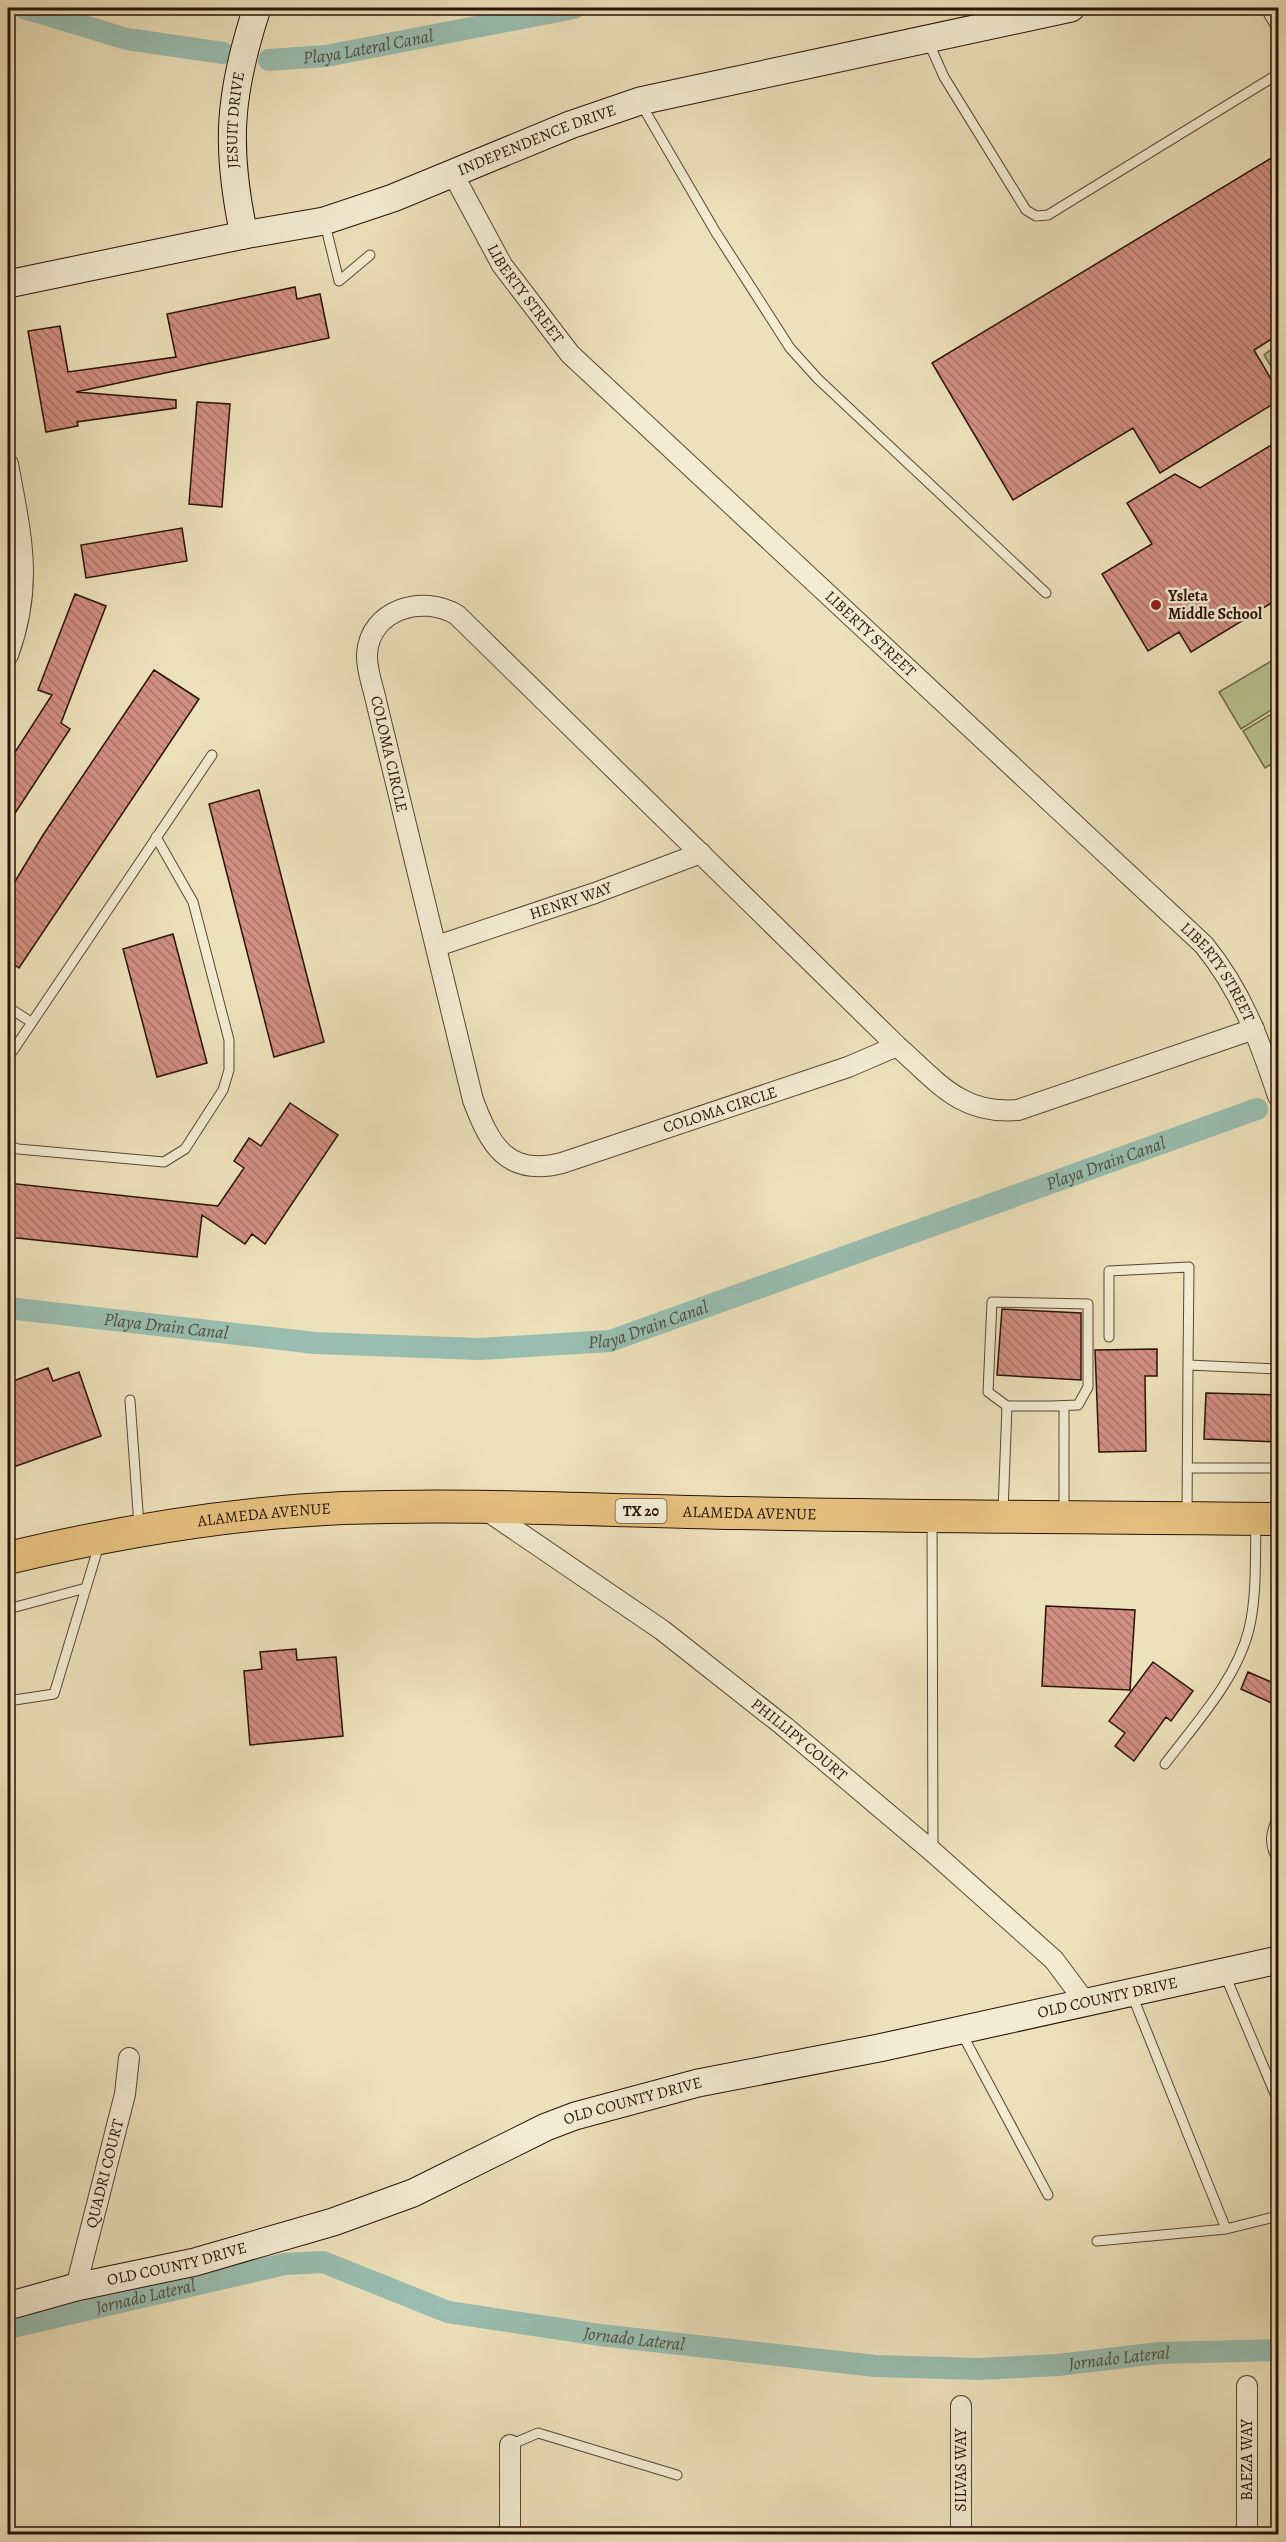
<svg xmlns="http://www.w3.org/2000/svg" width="1286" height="2542" viewBox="0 0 1286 2542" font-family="Alegreya,serif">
  <defs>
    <pattern id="building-back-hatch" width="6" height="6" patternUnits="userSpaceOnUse" patternTransform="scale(1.5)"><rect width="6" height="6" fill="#d28f83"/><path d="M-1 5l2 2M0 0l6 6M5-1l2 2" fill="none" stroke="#aa7369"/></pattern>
  </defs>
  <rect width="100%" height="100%" fill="#ede1bb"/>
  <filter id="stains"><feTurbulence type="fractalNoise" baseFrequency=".00333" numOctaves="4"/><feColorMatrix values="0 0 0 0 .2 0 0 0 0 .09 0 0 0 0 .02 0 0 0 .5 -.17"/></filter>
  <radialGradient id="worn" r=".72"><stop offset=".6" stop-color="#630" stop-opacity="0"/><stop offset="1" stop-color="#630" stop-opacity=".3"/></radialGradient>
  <!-- park -->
  <path fill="#b7c391" stroke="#706a4c" stroke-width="1.5" d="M1278,344V378L1264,355Z
    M1278,657V706L1241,729L1219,692Z
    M1278,710V760L1265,768L1243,731Z"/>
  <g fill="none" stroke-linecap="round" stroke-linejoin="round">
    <!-- canal -->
    <g stroke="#99beb1" stroke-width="22">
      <path d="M24,8L127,39L223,53"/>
      <path id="s1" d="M269,60L326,56L574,8"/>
      <path id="s2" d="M8,1308L315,1343L479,1349L610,1341L1257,1109"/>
      <path id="s3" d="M8,2328L285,2264L323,2262L448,2312L600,2335L875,2366L979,2369L1058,2365L1159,2353L1278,2350"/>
    </g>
  </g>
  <!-- building -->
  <path fill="url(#building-back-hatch)" stroke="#281207" stroke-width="1.5" d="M1278,154V335L1254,350L1278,391V401L1160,473L1133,428L1013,500L932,363Z
    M295,287L297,299L320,294L329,338L76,392L176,400V408L77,422L78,426L46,432L28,331L60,326L68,372L176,357L167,314Z
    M197,402L230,404L222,507L189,504Z
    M1278,441V599L1191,652L1179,632L1148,651L1102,574L1152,544L1127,503L1175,474L1200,488Z
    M182,528L187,561L86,578L81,545Z
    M75,594L106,606L61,723L70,729L8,824V763L52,695L38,690Z
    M154,670L199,699L19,968L8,960V893L43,835Z
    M259,790L324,1042L274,1057L209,804Z
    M173,934L207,1063L157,1077L123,949Z
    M290,1103L338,1135L265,1244L252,1234L245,1244L202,1215L197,1257L8,1237V1183L218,1206L244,1168L234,1161L249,1138L261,1146Z
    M1002,1309L1081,1313V1380L997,1375Z
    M1157,1349V1376H1145L1146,1451L1099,1452L1095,1350Z
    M48,1368L53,1381L79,1372L101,1436L8,1469V1383Z
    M1206,1393L1278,1395L1276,1442L1204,1439Z
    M1046,1606L1135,1610L1130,1690L1042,1686Z
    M296,1649L297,1660L336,1657L343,1736L250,1745L244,1671L262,1669L260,1652Z
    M1153,1662L1193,1691L1171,1721L1166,1717L1134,1761L1115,1746L1125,1733L1109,1721Z
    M1248,1672L1278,1685V1706L1241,1689Z"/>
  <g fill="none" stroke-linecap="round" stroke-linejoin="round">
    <defs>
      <path id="lane" d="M1265,8L1278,30
        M928,41L944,77L1026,210L1036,216L1048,215L1278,74
        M641,104L715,231L790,348L818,379L1046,593
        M325,224L339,281L370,255
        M8,1007L31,1022
        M8,1058L212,755
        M8,1145L18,1149L164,1162L185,1149L223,1090L229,1070V1040L193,902L156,837
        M1109,1337V1271L1189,1267L1188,1365
        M130,1400L139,1526
        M1007,1406L988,1392L992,1302L1088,1304V1387L1078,1405L1051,1406
        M1187,1468H1278
        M1003,1511L1007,1406H1064V1512
        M1187,1515L1188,1365L1278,1369
        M932,1520L933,1851
        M8,1609L86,1588
        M8,1701L54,1694L99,1545
        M1165,1764C1195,1724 1237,1679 1249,1629C1257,1596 1255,1558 1256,1524
        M1278,1816C1271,1832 1268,1844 1278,1860
        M1225,1975L1278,2101
        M1132,1995L1226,2229
        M961,2032L1048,2195
        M1097,2241L1226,2229L1278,2216
        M510,2445L538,2433L677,2475"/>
      <g id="street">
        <path id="s4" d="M453,174L502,265L570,354L1204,945C1242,992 1259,1039 1278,1096"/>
        <path d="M8,464C21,535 34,584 8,655"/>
        <path id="s5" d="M437,946L595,893L701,853"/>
        <path d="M897,1046L848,1067L562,1163C507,1177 490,1145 473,1100L377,705C374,689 366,670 367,654C370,609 423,594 457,615L897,1046C937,1081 960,1115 1018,1110L1254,1029"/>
        <path id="s6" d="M483,1508L662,1630L785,1727L933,1852L1054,1960L1086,2003"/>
        <path id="s7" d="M76,2287L125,2094L129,2058"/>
        <path d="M510,2534V2445"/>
        <path d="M961,2534V2406"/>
        <path d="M1247,2534V2386"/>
      </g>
      <g id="secondary">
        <path id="s8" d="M244,235C225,146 229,94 257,8"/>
        <path id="s9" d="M8,284L244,235L324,221L393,198L570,125L640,101L1071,8"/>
        <path id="s10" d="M8,2306L76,2287L195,2262L333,2222L413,2193L546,2127L575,2116L698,2083L879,2048L1278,1960"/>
      </g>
      <g id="primary">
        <path id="s11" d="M8,1558C117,1532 230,1513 343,1508C475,1503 608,1511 740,1513C920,1517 1099,1517 1278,1519"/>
      </g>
    </defs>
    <!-- lane casing -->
    <use href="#lane" stroke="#594634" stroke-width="11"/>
    <!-- street casing -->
    <use href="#street" stroke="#594634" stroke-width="22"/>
    <!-- secondary casing -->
    <use href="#secondary" stroke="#281207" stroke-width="29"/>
    <!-- primary casing -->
    <use href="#primary" stroke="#281207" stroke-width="34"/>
    <!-- lane -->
    <use href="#lane" stroke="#f3ecd3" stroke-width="9"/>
    <!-- street -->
    <use href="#street" stroke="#f3ecd3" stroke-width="20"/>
    <!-- secondary -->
    <use href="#secondary" stroke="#f3ecd3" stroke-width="27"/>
    <!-- primary -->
    <use href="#primary" stroke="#e6c07e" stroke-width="32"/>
  </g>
  <!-- markers -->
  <circle fill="#8f2418" stroke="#f3ecd3" stroke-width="2" cx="1156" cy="605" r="6"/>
  <g text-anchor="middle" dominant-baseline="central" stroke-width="5" stroke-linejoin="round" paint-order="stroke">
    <!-- shield labels -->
    <rect fill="#f3ecd3" stroke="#655344" stroke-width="1.5" x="615.5" y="1499" width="51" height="24" rx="4.5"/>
    <g font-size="15" font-weight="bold" fill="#281207">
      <text x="641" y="1511">TX 20</text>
    </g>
    <!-- street labels -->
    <g font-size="16" fill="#281207" stroke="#f3ecd3">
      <text stroke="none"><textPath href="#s8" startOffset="116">JESUIT DRIVE</textPath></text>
      <text stroke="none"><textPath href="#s9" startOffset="550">INDEPENDENCE DRIVE</textPath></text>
      <text stroke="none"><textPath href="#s4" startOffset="140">LIBERTY STREET</textPath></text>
      <text stroke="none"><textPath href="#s4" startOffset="626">LIBERTY STREET</textPath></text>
      <text transform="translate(389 754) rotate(77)">COLOMA CIRCLE</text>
      <text stroke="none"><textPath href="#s5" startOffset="141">HENRY WAY</textPath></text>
      <text stroke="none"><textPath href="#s4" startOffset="1112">LIBERTY STREET</textPath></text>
      <text transform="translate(720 1110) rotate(-18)">COLOMA CIRCLE</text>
      <text stroke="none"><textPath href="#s11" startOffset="746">ALAMEDA AVENUE</textPath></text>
      <text stroke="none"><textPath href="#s11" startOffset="260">ALAMEDA AVENUE</textPath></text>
      <text stroke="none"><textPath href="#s6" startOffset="392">PHILLIPY COURT</textPath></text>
      <text stroke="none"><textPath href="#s10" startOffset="1146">OLD COUNTY DRIVE</textPath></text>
      <text stroke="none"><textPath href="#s10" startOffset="660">OLD COUNTY DRIVE</textPath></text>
      <text stroke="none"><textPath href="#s7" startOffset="117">QUADRI COURT</textPath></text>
      <text stroke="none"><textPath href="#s10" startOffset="174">OLD COUNTY DRIVE</textPath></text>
      <text transform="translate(1247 2460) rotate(-90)">BAEZA WAY</text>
      <text transform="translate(961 2470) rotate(-90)">SILVAS WAY</text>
    </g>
    <!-- poi labels -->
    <g font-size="16" font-weight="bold" fill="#281207" stroke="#f3ecd3" text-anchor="start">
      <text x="1168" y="596">Ysleta<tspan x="1168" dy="18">Middle School</tspan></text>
    </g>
    <!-- water labels -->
    <g font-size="18" font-style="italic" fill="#504e42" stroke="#f3ecd3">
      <text stroke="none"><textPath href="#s1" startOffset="100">Playa Lateral Canal</textPath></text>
      <text stroke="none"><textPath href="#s2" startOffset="1131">Playa Drain Canal</textPath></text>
      <text stroke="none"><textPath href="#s2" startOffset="645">Playa Drain Canal</textPath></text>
      <text stroke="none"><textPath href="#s2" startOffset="159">Playa Drain Canal</textPath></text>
      <text stroke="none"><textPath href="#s3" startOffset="141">Jornado Lateral</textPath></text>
      <text stroke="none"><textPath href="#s3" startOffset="645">Jornado Lateral</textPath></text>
      <text stroke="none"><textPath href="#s3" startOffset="1132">Jornado Lateral</textPath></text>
    </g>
  </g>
  <!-- margin -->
  <rect width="1286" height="2542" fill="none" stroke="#ede1bb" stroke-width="30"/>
  <rect x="9" y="9" width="1268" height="2524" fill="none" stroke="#281207" stroke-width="3"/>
  <rect x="15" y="15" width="1256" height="2512" fill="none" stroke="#281207" stroke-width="1.5"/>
  <rect width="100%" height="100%" filter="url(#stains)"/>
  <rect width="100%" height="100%" fill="url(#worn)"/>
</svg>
